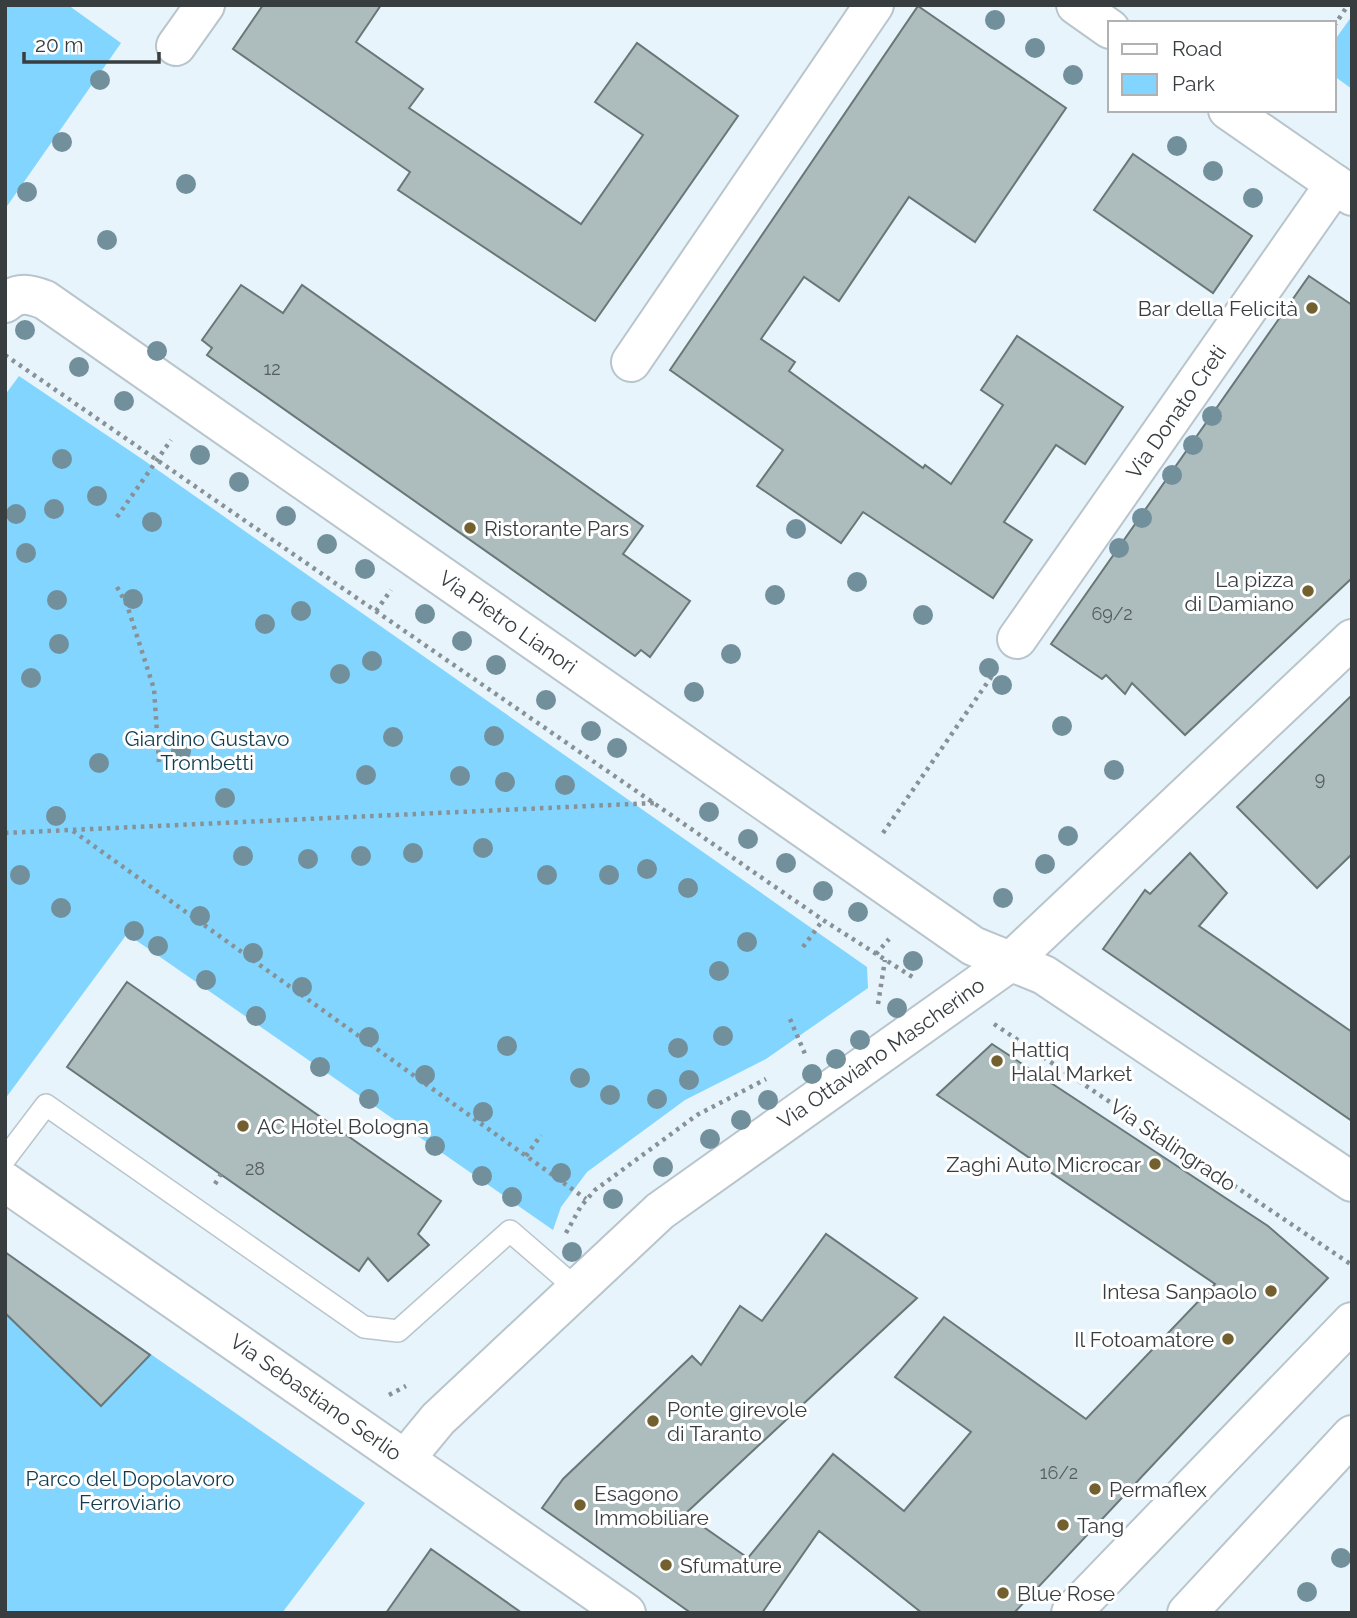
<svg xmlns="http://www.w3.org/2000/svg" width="1357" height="1618" viewBox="0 0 1357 1618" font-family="Raleway,sans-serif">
  <rect width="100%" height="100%" fill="#e7f4fb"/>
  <!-- green -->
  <path fill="#81d5fe" d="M5,5H68L121,43L5,209Z
    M1352,16V89L1334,76V41Z
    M19,376L142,459L867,967L868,988L766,1059L685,1100L587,1172L561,1207L553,1230L127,934L5,1099V395Z
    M5,1253L365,1503L282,1613H5Z"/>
  <!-- building -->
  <path fill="#adbcbd" stroke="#697778" stroke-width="2" d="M263,5H381L356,42L423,89L409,108L581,224L643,135L595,102L637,43L738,116L595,321L398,190L410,172L233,49Z
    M918,6L1066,108L975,242L909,197L839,301L804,277L761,339L795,362L789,371L923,468L925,465L951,484L1003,405L981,390L1017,336L1123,407L1085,464L1056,445L1004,522L1032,540L993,598L863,512L841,543L757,486L783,450L670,370Z
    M1133,154L1252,236L1213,293L1094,210Z
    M1309,276L1352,305V578L1185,735L1132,683L1125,694L1106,675L1102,679L1051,644Z
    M241,285L283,313L302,285L643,526L623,554L690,601L650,657L641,650L635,656L207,355L212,348L202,340Z
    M1352,695V854L1317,888L1237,807Z
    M1190,853L1227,893L1199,926L1352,1032V1121L1103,949L1145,890L1150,894Z
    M127,982L441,1201L418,1234L429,1245L388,1281L368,1258L359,1271L67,1067Z
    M992,1044L1268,1226L1328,1278L1014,1613H922L819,1531L762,1613H691L542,1508L563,1479L692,1356L701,1365L740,1306L762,1321L826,1234L917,1298L685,1514L748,1558L833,1454L904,1511L971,1432L895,1377L944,1317L1086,1419L1215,1284L937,1095Z
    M5,1252L150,1355L101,1406L5,1313Z
    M431,1549L522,1613H386Z"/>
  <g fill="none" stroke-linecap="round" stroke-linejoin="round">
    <defs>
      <path id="service" d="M5,1159L46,1105L364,1327L398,1331L510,1231L577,1289"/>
      <path id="minor" d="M176,46L205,5
        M5,303C18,291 30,294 45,300L973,946L1044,975L1352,1182
        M631,362L874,5
        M1017,639L1335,184
        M405,1459L438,1419L660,1211L1010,962L1352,639
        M1071,1613L1352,1322"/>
      <path id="tertiary" d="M5,1182L626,1613"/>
      <path id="secondary" d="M1076,5L1110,29
        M1228,110L1352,196"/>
      <path id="primary" d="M1187,1613L1352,1435"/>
    </defs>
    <!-- service casing -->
    <use href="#service" stroke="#b9c5cc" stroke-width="24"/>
    <!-- minor casing -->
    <use href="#minor" stroke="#b9c5cc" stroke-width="42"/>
    <!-- tertiary casing -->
    <use href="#tertiary" stroke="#b9c5cc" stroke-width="42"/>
    <!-- secondary casing -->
    <use href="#secondary" stroke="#b9c5cc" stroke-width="42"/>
    <!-- primary casing -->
    <use href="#primary" stroke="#b9c5cc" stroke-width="42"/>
    <!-- path -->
    <path stroke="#889196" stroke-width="4.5" stroke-dasharray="3.5 5" stroke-linecap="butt" d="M1334,26L1348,5
      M5,355L823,920L914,978
      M117,517L171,440
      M117,587L127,605L154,689L159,762
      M376,611L391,590
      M73,831L586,1199
      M5,833L654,803
      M883,833L994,673
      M803,947L823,920
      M876,954L889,939
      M878,1004L885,960
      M790,1019L805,1054
      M994,1024L1352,1265
      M526,1156L541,1135
      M215,1184L221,1174
      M566,1233L581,1206L595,1190L697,1115L766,1079
      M389,1395L406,1386"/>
    <!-- service -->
    <use href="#service" stroke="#fff" stroke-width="21"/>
    <!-- minor -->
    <use href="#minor" stroke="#fff" stroke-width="38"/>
    <!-- tertiary -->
    <use href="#tertiary" stroke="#fff" stroke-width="38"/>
    <!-- secondary -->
    <use href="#secondary" stroke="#fff" stroke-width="38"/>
    <!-- primary -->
    <use href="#primary" stroke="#fff" stroke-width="38"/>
  </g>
  <!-- trees -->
  <g fill="#728f9c">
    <circle cx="995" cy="20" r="10"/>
    <circle cx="1035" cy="48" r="10"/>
    <circle cx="1073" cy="75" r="10"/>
    <circle cx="100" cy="80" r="10"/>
    <circle cx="62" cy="142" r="10"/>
    <circle cx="1177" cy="146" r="10"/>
    <circle cx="1213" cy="171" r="10"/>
    <circle cx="186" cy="184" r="10"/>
    <circle cx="27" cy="192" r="10"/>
    <circle cx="1253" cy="198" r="10"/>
    <circle cx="107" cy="240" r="10"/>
    <circle cx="25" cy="330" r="10"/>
    <circle cx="157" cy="351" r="10"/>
    <circle cx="79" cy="367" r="10"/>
    <circle cx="124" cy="401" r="10"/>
    <circle cx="1212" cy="416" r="10"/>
    <circle cx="1193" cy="445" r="10"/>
    <circle cx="200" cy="455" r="10"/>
    <circle cx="62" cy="459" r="10"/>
    <circle cx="1172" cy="475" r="10"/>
    <circle cx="239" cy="482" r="10"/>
    <circle cx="97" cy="496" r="10"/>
    <circle cx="54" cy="509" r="10"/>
    <circle cx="16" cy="514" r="10"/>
    <circle cx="286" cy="516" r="10"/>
    <circle cx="1142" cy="518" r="10"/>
    <circle cx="152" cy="522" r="10"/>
    <circle cx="796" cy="529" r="10"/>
    <circle cx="327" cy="544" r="10"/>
    <circle cx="1119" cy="548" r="10"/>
    <circle cx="26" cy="553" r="10"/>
    <circle cx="365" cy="569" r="10"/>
    <circle cx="857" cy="582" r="10"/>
    <circle cx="775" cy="595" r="10"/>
    <circle cx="133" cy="599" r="10"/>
    <circle cx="57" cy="600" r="10"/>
    <circle cx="301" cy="611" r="10"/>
    <circle cx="425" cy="614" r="10"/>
    <circle cx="923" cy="615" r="10"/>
    <circle cx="265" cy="624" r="10"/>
    <circle cx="462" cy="641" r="10"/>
    <circle cx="59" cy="644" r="10"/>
    <circle cx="731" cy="654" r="10"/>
    <circle cx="372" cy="661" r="10"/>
    <circle cx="496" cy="665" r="10"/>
    <circle cx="989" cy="668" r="10"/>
    <circle cx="340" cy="674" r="10"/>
    <circle cx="31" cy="678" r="10"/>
    <circle cx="1002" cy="685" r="10"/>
    <circle cx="694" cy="692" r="10"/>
    <circle cx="546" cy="700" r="10"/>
    <circle cx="1062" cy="726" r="10"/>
    <circle cx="591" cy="731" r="10"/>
    <circle cx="494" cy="736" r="10"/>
    <circle cx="393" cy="737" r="10"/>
    <circle cx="617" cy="748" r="10"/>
    <circle cx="181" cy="751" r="10"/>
    <circle cx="99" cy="763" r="10"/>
    <circle cx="1114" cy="770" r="10"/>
    <circle cx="366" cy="775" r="10"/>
    <circle cx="460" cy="776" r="10"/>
    <circle cx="505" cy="782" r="10"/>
    <circle cx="565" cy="785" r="10"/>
    <circle cx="225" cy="798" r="10"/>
    <circle cx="709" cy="812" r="10"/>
    <circle cx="56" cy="816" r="10"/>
    <circle cx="1068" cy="836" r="10"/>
    <circle cx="748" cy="839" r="10"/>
    <circle cx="483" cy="848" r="10"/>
    <circle cx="413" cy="853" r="10"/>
    <circle cx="243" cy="856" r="10"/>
    <circle cx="361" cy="856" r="10"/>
    <circle cx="308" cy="859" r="10"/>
    <circle cx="786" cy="863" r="10"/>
    <circle cx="1045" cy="864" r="10"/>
    <circle cx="647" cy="869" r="10"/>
    <circle cx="20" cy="875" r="10"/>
    <circle cx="547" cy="875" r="10"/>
    <circle cx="609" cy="875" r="10"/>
    <circle cx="688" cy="888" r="10"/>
    <circle cx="823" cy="891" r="10"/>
    <circle cx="1003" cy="898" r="10"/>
    <circle cx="61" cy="908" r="10"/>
    <circle cx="858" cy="912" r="10"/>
    <circle cx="200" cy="916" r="10"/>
    <circle cx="134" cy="931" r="10"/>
    <circle cx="747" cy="942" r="10"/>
    <circle cx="158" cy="946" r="10"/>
    <circle cx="253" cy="953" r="10"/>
    <circle cx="913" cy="961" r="10"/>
    <circle cx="719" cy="971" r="10"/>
    <circle cx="206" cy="980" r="10"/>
    <circle cx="302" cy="987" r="10"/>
    <circle cx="897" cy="1008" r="10"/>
    <circle cx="256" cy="1016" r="10"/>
    <circle cx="723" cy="1036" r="10"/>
    <circle cx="369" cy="1037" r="10"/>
    <circle cx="860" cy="1040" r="10"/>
    <circle cx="507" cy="1046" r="10"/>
    <circle cx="678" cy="1048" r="10"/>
    <circle cx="836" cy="1059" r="10"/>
    <circle cx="320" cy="1067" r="10"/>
    <circle cx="812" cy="1074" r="10"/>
    <circle cx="425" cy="1075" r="10"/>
    <circle cx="580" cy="1078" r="10"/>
    <circle cx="689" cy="1080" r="10"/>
    <circle cx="610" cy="1095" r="10"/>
    <circle cx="369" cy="1099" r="10"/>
    <circle cx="657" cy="1099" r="10"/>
    <circle cx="768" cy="1100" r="10"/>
    <circle cx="483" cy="1112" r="10"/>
    <circle cx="741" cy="1120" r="10"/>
    <circle cx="710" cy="1139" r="10"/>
    <circle cx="435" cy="1146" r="10"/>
    <circle cx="663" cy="1167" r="10"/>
    <circle cx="561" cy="1173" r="10"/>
    <circle cx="482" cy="1176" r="10"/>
    <circle cx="512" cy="1197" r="10"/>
    <circle cx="613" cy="1199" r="10"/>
    <circle cx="572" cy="1252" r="10"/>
    <circle cx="1341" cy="1558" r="10"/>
    <circle cx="1307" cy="1592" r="10"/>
  </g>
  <!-- markers -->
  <g fill="#72602e" stroke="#fff" stroke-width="2.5">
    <circle cx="1312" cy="308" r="7"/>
    <circle cx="470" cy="528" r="7"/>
    <circle cx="1308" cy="591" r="7"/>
    <circle cx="997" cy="1061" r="7"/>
    <circle cx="243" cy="1126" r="7"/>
    <circle cx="1155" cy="1164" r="7"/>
    <circle cx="1271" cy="1291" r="7"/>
    <circle cx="1228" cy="1339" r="7"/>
    <circle cx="653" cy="1421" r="7"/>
    <circle cx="1095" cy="1489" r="7"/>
    <circle cx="580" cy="1505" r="7"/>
    <circle cx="1063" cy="1525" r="7"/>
    <circle cx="666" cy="1565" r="7"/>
    <circle cx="1003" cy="1593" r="7"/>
  </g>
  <g text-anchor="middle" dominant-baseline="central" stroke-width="6" stroke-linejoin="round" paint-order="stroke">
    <!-- number labels -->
    <g font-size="18" fill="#555d5f">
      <text x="272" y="368">12</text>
      <text x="1112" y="613">69/2</text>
      <text x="1320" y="778">9</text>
      <text x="255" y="1168">28</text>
      <text x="1059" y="1472">16/2</text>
    </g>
    <!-- poi labels -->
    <g font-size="21" fill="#383d40" stroke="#fff" text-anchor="start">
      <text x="1298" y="308" text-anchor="end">Bar della Felicità</text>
      <text x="484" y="528">Ristorante Pars</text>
      <text x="1294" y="579" text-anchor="end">La pizza<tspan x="1294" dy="24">di Damiano</tspan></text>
      <text x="1011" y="1049">Hattiq<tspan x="1011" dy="24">Halal Market</tspan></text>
      <text x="257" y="1126">AC Hotel Bologna</text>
      <text x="1141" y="1164" text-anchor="end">Zaghi Auto Microcar</text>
      <text x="1257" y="1291" text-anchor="end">Intesa Sanpaolo</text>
      <text x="1214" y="1339" text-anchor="end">Il Fotoamatore</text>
      <text x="667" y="1409">Ponte girevole<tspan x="667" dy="24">di Taranto</tspan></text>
      <text x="1109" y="1489">Permaflex</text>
      <text x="594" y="1493">Esagono<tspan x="594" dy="24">Immobiliare</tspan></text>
      <text x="1077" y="1525">Tang</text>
      <text x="680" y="1565">Sfumature</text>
      <text x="1017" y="1593">Blue Rose</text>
    </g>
    <!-- street labels -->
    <g font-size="21" fill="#383d40" stroke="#fff">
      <text transform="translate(1176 412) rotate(-55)">Via Donato Creti</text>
      <text transform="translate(508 622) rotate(35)">Via Pietro Lianori</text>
      <text transform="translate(881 1053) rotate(-35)">Via Ottaviano Mascherino</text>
      <text transform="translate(1173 1145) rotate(34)">Via Stalingrado</text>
      <text transform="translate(316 1397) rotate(35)">Via Sebastiano Serlio</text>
    </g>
    <!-- park labels -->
    <g font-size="21" fill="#123c4e" stroke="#fff">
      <text x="207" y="738">Giardino Gustavo<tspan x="207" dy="24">Trombetti</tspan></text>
      <text x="130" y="1478">Parco del Dopolavoro<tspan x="130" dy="24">Ferroviario</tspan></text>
    </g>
  </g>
  <!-- border -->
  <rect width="1357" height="1618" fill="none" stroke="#383d40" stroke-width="14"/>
  <!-- legend -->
  <rect x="1108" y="21" width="228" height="91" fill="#ffffff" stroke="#afb1b3" stroke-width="2"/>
  <rect x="1122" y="44" width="35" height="10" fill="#ffffff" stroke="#afb1b3" stroke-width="2"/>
  <text x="1172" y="56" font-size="21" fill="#383d40">Road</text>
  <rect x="1122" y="74" width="35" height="21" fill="#81d5fe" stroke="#afb1b3" stroke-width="2"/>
  <text x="1172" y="91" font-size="21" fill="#383d40">Park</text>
  <!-- scale -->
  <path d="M24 52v10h135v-10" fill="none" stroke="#383d40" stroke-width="3.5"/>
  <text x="35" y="52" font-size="21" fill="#383d40" stroke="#ffffff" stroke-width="5" paint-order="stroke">20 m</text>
</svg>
